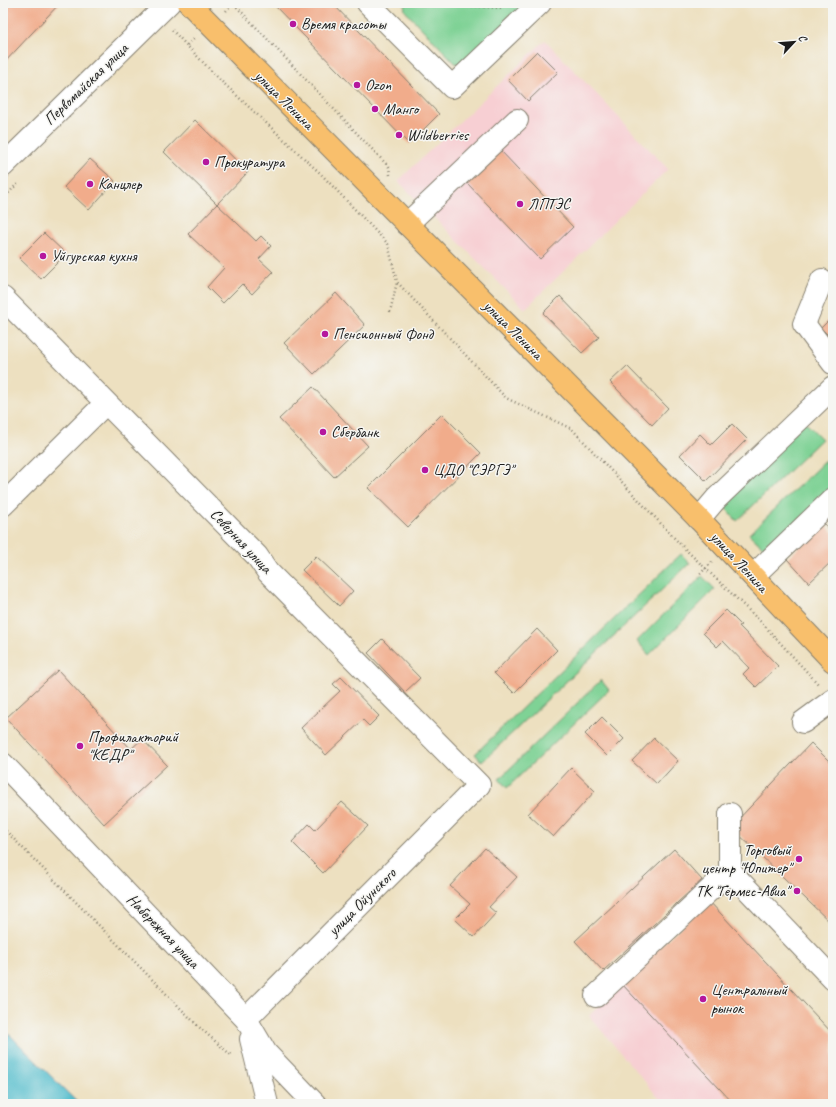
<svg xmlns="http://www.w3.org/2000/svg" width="836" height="1107" viewBox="0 0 836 1107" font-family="Caveat,sans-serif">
  <rect width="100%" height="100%" fill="#f6f6f2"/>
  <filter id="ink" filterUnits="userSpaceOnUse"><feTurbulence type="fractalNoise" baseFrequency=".025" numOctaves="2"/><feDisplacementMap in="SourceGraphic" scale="8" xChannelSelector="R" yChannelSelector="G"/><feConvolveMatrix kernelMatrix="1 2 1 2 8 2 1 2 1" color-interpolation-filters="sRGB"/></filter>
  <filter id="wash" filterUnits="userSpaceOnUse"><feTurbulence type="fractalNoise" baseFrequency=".012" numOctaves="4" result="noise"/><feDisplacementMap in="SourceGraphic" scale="16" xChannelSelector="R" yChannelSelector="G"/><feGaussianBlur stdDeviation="0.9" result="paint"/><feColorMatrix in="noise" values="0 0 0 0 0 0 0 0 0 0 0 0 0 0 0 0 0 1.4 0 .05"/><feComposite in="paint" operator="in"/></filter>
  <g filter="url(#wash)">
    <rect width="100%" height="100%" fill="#ede0c0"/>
    <!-- built -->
    <path fill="#f7cfd3" d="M545,40L668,169L525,309L398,181Z
      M709,901L833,1034V1104H664L589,1016L621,983Z"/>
    <!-- green -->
    <path fill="#7fd295" stroke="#4e7758" d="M404,3H531L464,65L455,63L405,11Z
      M805,422L822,439L737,521L720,502Z
      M833,453V488L767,551L749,534Z
      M681,554L690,563L482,762L475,754Z
      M702,576L715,589L649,655L637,641Z
      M601,680L609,690L507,788L499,779Z"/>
    <!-- water -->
    <path fill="#52bdcd" stroke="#376c74" d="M3,1028L79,1104H3Z"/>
    <g id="blocks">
      <!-- building -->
      <path fill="#f1ac8b" d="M3,3H60L3,64Z
        M272,3H332L439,114L409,144Z
        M537,51L558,72L528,101L508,80Z
        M195,120L248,172L217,204L164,152Z
        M500,150L573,227L540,259L466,182Z
        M90,159L115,181L89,210L64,187Z
        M217,204L256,241L261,236L271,246L259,259L273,272L252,294L242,284L223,303L207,287L224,268L188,234Z
        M44,233L66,254L41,279L19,258Z
        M336,293L365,325L314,374L284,343Z
        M560,296L599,337L582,353L543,313Z
        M833,316V340L821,328Z
        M627,366L668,408L652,425L610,382Z
        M313,387L368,446L334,477L279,419Z
        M442,414L481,453L408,527L368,488Z
        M732,424L747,439L706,481L680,455L700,434L711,445Z
        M824,523L833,533V560L809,583L787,559Z
        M316,556L353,591L339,606L302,570Z
        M726,610L741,625L739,626L778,666L756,687L743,674L749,668L723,641L717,647L703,633Z
        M537,629L557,650L514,693L494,673Z
        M382,639L420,678L405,692L368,653Z
        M58,670L131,749L142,739L167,765L104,824L6,718Z
        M341,677L379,716L369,726L363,720L326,755L301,728L340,691L333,684Z
        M602,717L624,739L607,756L585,734Z
        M654,738L678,761L657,784L632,761Z
        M811,743L833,765V925L731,827Z
        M571,768L595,791L553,837L528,814Z
        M342,802L368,826L323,873L292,842L309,824L315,830Z
        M485,848L517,877L489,907L496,913L474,937L455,919L470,904L450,886Z
        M674,849L702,880L603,971L575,941Z
        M709,901L833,1034V1104H734L621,983Z"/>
    </g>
  </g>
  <g filter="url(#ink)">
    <use href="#blocks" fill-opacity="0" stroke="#847e6e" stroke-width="1"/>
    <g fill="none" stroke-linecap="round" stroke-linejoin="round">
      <defs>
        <path id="minor" d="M368,3L452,87L540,3
          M3,166L169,3
          M407,224L517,120
          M822,280L804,324L833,363
          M3,298L257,556L268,572L479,785L246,1019
          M3,505L106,403
          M699,519L716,499L833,387
          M753,576L833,499
          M803,722L833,700
          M3,764L246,1019L266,1053L315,1104
          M730,814V871
          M596,996L730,871L833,979
          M251,1039L267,1104"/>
        <path id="major" d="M189,3L699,519L833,661"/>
      </defs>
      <!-- minor casing -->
      <use href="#minor" stroke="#847e6e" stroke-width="24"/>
      <!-- major casing -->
      <use href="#major" stroke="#847e6e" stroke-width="24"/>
      <!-- path -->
      <path stroke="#847e6e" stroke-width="2.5" stroke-dasharray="1 3" stroke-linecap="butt" d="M404,3L503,8
        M234,4L389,167L390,175
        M486,4L488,3
        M226,11L233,3
        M172,30L219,79L321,174L388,244L397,282L506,398L572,429L680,544L762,623L819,685
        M187,45L194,39
        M3,199L19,182
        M390,312L397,282
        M700,574L712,562
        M3,828L199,1027L232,1056"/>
      <!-- minor -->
      <use href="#minor" stroke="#fff" stroke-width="22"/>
      <!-- major -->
      <use href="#major" stroke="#f8bf6c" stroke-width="22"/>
    </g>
  </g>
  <!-- markers -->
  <g fill="#b5179e" stroke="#f6f6f2" stroke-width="1.5">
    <circle cx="293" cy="24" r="4"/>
    <circle cx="357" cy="85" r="4"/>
    <circle cx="375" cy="109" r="4"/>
    <circle cx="399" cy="135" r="4"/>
    <circle cx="206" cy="162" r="4"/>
    <circle cx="90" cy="184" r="4"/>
    <circle cx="520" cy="204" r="4"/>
    <circle cx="43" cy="256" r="4"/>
    <circle cx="325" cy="334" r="4"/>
    <circle cx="323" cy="432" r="4"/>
    <circle cx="425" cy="470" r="4"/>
    <circle cx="80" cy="746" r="4"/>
    <circle cx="799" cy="859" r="4"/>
    <circle cx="797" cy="891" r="4"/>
    <circle cx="703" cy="999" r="4"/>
  </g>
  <g text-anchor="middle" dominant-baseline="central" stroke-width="3" stroke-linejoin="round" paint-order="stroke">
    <!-- poi labels -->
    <g font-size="16" fill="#1c1c1c" stroke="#f6f6f2" text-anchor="start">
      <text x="301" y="24">Время красоты</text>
      <text x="365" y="85">Ozon</text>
      <text x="383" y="109">Манго</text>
      <text x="407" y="135">Wildberries</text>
      <text x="214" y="162">Прокуратура</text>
      <text x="98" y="184">Канцлер</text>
      <text x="528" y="204">ЛПТЭС</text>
      <text x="51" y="256">Уйгурская кухня</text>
      <text x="333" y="334">Пенсионный Фонд</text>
      <text x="331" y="432">Сбербанк</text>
      <text x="433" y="470">ЦДО "СЭРГЭ"</text>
      <text x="88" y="737">Профилакторий<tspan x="88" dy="18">"КЕДР"</tspan></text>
      <text x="791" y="850" text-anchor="end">Торговый<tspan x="791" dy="18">центр "Юпитер"</tspan></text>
      <text x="789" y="891" text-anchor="end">ТК "Гермес-Авиа"</text>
      <text x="711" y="990">Центральный<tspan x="711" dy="18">рынок</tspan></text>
    </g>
    <!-- street labels -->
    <g font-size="16" fill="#1c1c1c" stroke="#f6f6f2">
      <text transform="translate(86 84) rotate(-44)">Первомайская улица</text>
      <text transform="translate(284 100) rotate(45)">улица Ленина</text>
      <text transform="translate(513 330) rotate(45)">улица Ленина</text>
      <text transform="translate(241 541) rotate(47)">Северная улица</text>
      <text transform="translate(739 562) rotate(47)">улица Ленина</text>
      <text transform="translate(362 902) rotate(-45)">улица Ойунского</text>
      <text transform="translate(163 931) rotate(46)">Набережная улица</text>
    </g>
  </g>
  <!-- margin -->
  <rect width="836" height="1107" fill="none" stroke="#f6f6f2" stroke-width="16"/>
  <!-- north arrow -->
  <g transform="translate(794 42) rotate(64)" stroke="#f6f6f2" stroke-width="3" paint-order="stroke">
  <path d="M0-3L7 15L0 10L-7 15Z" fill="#1c1c1c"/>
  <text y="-6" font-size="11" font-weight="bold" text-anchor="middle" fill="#1c1c1c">С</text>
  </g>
</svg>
